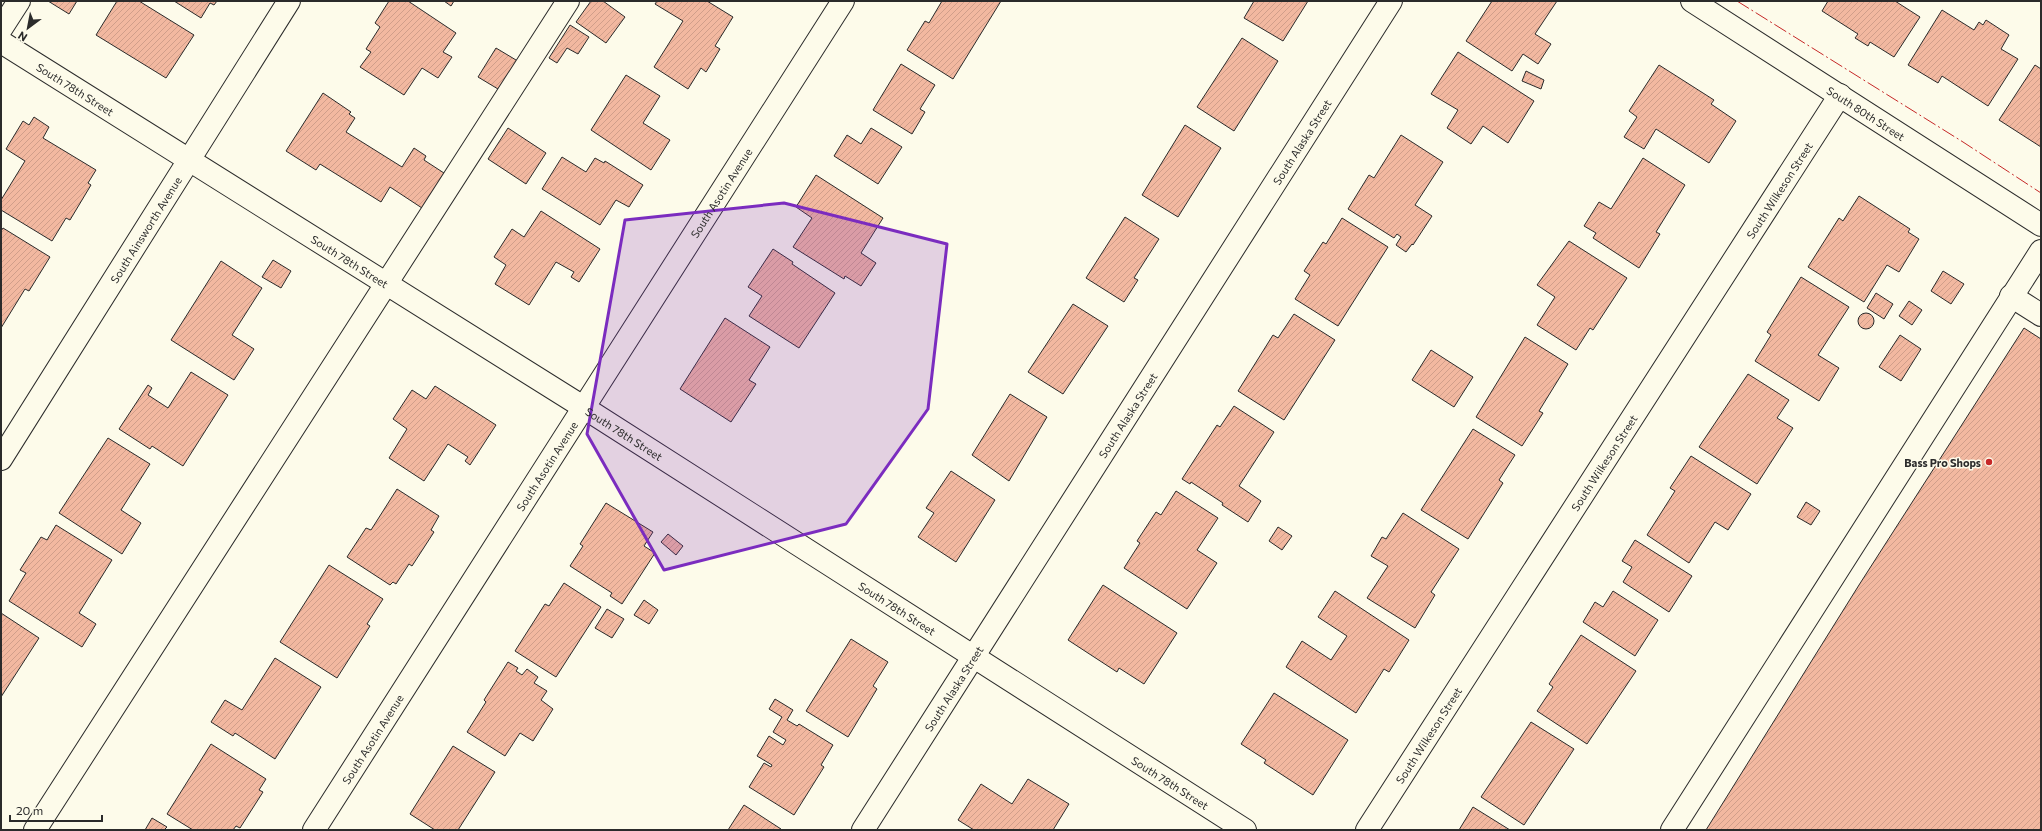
<svg xmlns="http://www.w3.org/2000/svg" width="2042" height="831" viewBox="0 0 2042 831" font-family="Commissioner,sans-serif">
  <defs>
    <pattern id="building-hatch" width="6" height="6" patternUnits="userSpaceOnUse"><rect width="6" height="6" fill="#f2b8a0"/><path d="M-1 1l2-2M0 6l6-6M5 7l2-2" fill="none" stroke="#d09e8a"/></pattern>
  </defs>
  <rect width="100%" height="100%" fill="#fdfbea"/>
  <!-- building -->
  <path fill="url(#building-hatch)" stroke="#2b2b2b" d="M48,1H77L69,14Z
    M117,1H139L194,35L166,78L96,35Z
    M174,1H217L214,5L210,3L201,18Z
    M389,1H408L456,33L443,52L452,57L438,78L422,68L404,95L360,67L371,52L366,49L380,27L375,23Z
    M444,1H454L451,6Z
    M591,1H603L625,17L606,43L576,22Z
    M657,1H707L733,17L715,46L720,49L706,72L701,68L688,89L654,67L683,21L655,4Z
    M942,1H1001L953,79L907,50L925,21L929,23Z
    M1254,1H1308L1283,41L1244,18Z
    M1492,1H1557L1535,34L1551,44L1538,64L1523,54L1512,71L1466,41Z
    M1828,1H1895L1920,17L1894,57L1870,42L1868,46L1855,38L1858,34L1822,11Z
    M1942,10L1974,30L1979,22L1983,25L1986,20L2009,35L2001,49L2018,59L1988,106L1942,76L1938,83L1908,65Z
    M570,25L589,37L578,54L567,48L557,63L549,58Z
    M1242,38L1278,61L1234,131L1197,107Z
    M496,48L521,63L503,92L478,77Z
    M1458,52L1534,101L1508,143L1483,126L1471,144L1447,128L1458,110L1431,94Z
    M901,64L935,85L920,109L925,112L912,134L873,110Z
    M1659,65L1714,100L1711,104L1736,121L1709,163L1656,129L1644,149L1624,137L1637,117L1629,111Z
    M2035,65L2041,69V147L1999,120Z
    M1526,71L1544,80L1541,89L1522,81Z
    M626,75L660,96L643,123L670,140L651,170L591,130Z
    M323,93L351,112L349,114L355,118L346,132L402,167L414,148L426,156L424,160L447,175L425,210L390,187L381,202L320,164L316,170L286,151Z
    M34,117L49,127L43,138L96,170L88,183L91,185L70,220L66,218L52,241L1,210V200L25,161L6,149L23,121L29,125Z
    M1185,125L1221,148L1178,217L1142,195Z
    M508,128L546,153L526,184L488,159Z
    M871,128L902,147L878,184L834,156L847,135L861,144Z
    M1401,135L1443,162L1415,205L1432,216L1413,245L1412,244L1406,252L1396,245L1401,237L1397,234L1394,238L1348,209L1369,175L1374,178Z
    M562,157L586,172L595,158L604,163L605,161L643,185L629,207L616,200L600,225L542,189Z
    M1643,158L1685,185L1656,232L1660,234L1639,268L1593,238L1596,233L1584,226L1599,202L1611,209Z
    M816,175L883,218L861,253L876,263L861,286L845,276L844,279L793,247L812,218L796,207Z
    M1859,196L1910,229L1908,232L1919,239L1899,272L1887,265L1864,302L1808,267L1839,218L1843,221Z
    M541,211L600,249L579,282L571,277L574,272L556,262L529,305L495,284L506,265L494,257L512,229L524,237Z
    M1125,217L1159,239L1134,278L1138,280L1124,302L1086,278Z
    M1342,218L1388,247L1338,326L1295,299L1310,275L1304,271L1323,242L1326,244Z
    M3,228L50,257L29,291L25,289L1,328V231Z
    M1569,241L1627,278L1593,330L1590,328L1576,350L1537,325L1555,297L1537,285Z
    M773,249L793,262L792,264L835,293L799,348L749,316L762,296L748,287Z
    M273,260L291,271L281,288L262,277Z
    M221,261L262,288L232,335L254,349L234,380L171,340Z
    M1943,271L1964,284L1951,304L1931,291Z
    M1801,277L1849,307L1818,355L1839,368L1819,401L1755,361L1771,335L1767,332Z
    M1876,293L1893,304L1884,319L1867,308Z
    M1909,301L1922,310L1912,325L1899,316Z
    M1073,304L1108,326L1063,394L1028,372Z
    M1858 321a8 8 0 1 1 16 0a8 8 0 1 1-16 0Z
    M1294,314L1335,340L1284,420L1238,391L1273,335L1278,338Z
    M725,318L770,347L749,380L756,384L731,422L680,389Z
    M2024,328L2041,339V830H1706L1859,585Z
    M1900,335L1921,349L1901,381L1879,367Z
    M1525,337L1568,364L1539,411L1543,413L1522,446L1476,417Z
    M1431,350L1473,377L1454,407L1412,380Z
    M191,372L228,395L183,466L152,446L150,449L119,429L148,385L152,388L148,395L168,408Z
    M1748,374L1789,400L1777,418L1793,428L1757,484L1699,447Z
    M435,386L496,425L470,465L465,461L468,457L448,444L424,481L389,458L407,429L393,419L412,390L426,399Z
    M1010,394L1047,417L1009,481L972,455Z
    M1234,406L1274,432L1239,486L1261,501L1248,522L1222,505L1223,503L1191,482L1190,484L1182,479L1217,425L1220,427Z
    M1473,429L1515,455L1499,480L1503,483L1468,539L1421,510Z
    M108,438L150,464L121,510L141,523L122,554L59,513Z
    M1691,456L1751,494L1728,530L1715,522L1689,563L1647,535L1675,491L1670,488Z
    M951,471L995,500L956,562L918,537L934,513L926,508Z
    M397,489L439,516L431,530L434,532L412,566L409,564L396,584L393,582L390,585L347,557L366,528L371,530Z
    M1176,491L1218,518L1197,550L1217,563L1187,609L1124,568L1140,543L1137,541L1156,512L1161,515Z
    M1806,502L1820,511L1811,525L1797,517Z
    M606,503L653,532L644,546L655,553L622,604L610,596L612,593L570,566L583,546L580,544Z
    M1403,513L1459,549L1431,592L1435,595L1415,628L1367,598L1388,566L1371,556L1382,537L1386,539Z
    M56,525L112,560L79,613L96,624L82,647L9,601L26,573L20,570L41,537L47,540Z
    M1278,527L1292,536L1282,550L1269,541Z
    M668,534L683,546L676,555L661,542Z
    M1635,540L1692,576L1669,612L1623,582L1632,567L1622,561Z
    M329,565L383,599L367,624L370,626L337,678L280,642Z
    M564,583L601,607L556,677L515,651L545,604L549,606Z
    M1103,585L1177,633L1144,684L1119,668L1117,672L1068,640Z
    M1335,591L1409,640L1389,672L1384,669L1356,713L1286,667L1302,641L1331,660L1347,636L1318,617Z
    M1613,591L1658,620L1635,656L1583,622L1595,602L1603,607Z
    M644,600L658,610L649,624L634,615Z
    M607,609L624,619L612,638L595,628Z
    M1,613L39,638L1,697Z
    M1581,635L1636,671L1587,744L1537,711L1553,687L1549,684Z
    M851,639L888,662L873,686L877,689L848,737L806,711Z
    M275,658L321,687L275,759L235,733L233,736L211,722L225,700L242,710Z
    M508,662L518,668L516,671L522,675L527,669L538,677L534,683L547,691L541,700L553,709L533,741L520,733L505,756L467,732L486,702L484,700Z
    M1274,693L1348,740L1313,795L1264,763L1266,760L1241,744Z
    M775,699L793,710L787,720L797,726L799,724L833,745L821,765L824,767L794,815L749,787L764,763L771,767L772,765L757,756L769,736L783,745L786,740L773,732L782,717L769,709Z
    M1531,722L1574,749L1524,825L1481,797Z
    M211,744L266,779L259,790L263,792L240,828L236,826L233,830H193L167,814Z
    M453,746L495,772L458,830H435L410,814Z
    M1028,779L1069,804L1053,830H974L958,820L981,784L1012,804Z
    M744,805L781,829V830H728Z
    M1473,807L1510,830H1459Z
    M152,818L167,827L164,830H145Z"/>
  <g fill="none" stroke-linecap="round" stroke-linejoin="round">
    <defs>
      <g id="minor">
        <path id="s1" d="M1692,1L2041,225"/>
        <path d="M1,29L19,1"/>
        <path id="s2" d="M1,42L583,407L1245,830"/>
        <path d="M2011,296L2041,315"/>
        <path id="s3" d="M1,459L289,1"/>
        <path d="M35,830L568,1"/>
        <path id="s4" d="M314,830L843,1"/>
        <path id="s5" d="M863,830L1391,1"/>
        <path id="s6" d="M1367,830L1840,95"/>
        <path d="M1672,830L2041,251"/>
      </g>
    </defs>
    <!-- minor casing -->
    <use href="#minor" stroke="#2b2b2b" stroke-width="24"/>
    <!-- minor -->
    <use href="#minor" stroke="#fdfbea" stroke-width="22"/>
    <!-- power -->
    <path stroke="#c62828" stroke-width="1" stroke-dasharray="14 3 2 3" stroke-linecap="butt" d="M1737,1L1963,142L2041,193"/>
  </g>
  <!-- marked area -->
  <path fill="#7b2cbf" fill-opacity="0.2" stroke="#7b2cbf" stroke-width="3" stroke-linejoin="round" d="M784,203L947,244L928,409L846,524L664,570L587,434L625,220Z"/>
  <!-- markers -->
  <circle fill="#c62828" stroke="#fdfbea" stroke-width="1.5" cx="1989" cy="462" r="4"/>
  <g text-anchor="middle" dominant-baseline="central" stroke-width="3" stroke-linejoin="round" paint-order="stroke">
    <!-- street labels -->
    <g font-size="11" fill="#2b2b2b" stroke="#fdfbea">
      <text stroke="none"><textPath href="#s2" startOffset="88">South 78th Street</textPath></text>
      <text stroke="none"><textPath href="#s1" startOffset="207">South 80th Street</textPath></text>
      <text stroke="none"><textPath href="#s5" startOffset="816">South Alaska Street</textPath></text>
      <text stroke="none"><textPath href="#s6" startOffset="761">South Wilkeson Street</textPath></text>
      <text stroke="none"><textPath href="#s4" startOffset="756">South Asotin Avenue</textPath></text>
      <text stroke="none"><textPath href="#s3" startOffset="271">South Ainsworth Avenue</textPath></text>
      <text stroke="none"><textPath href="#s2" startOffset="412">South 78th Street</textPath></text>
      <text stroke="none"><textPath href="#s5" startOffset="492">South Alaska Street</textPath></text>
      <text stroke="none"><textPath href="#s2" startOffset="736">South 78th Street</textPath></text>
      <text stroke="none"><textPath href="#s6" startOffset="437">South Wilkeson Street</textPath></text>
      <text stroke="none"><textPath href="#s4" startOffset="432">South Asotin Avenue</textPath></text>
      <text stroke="none"><textPath href="#s2" startOffset="1060">South 78th Street</textPath></text>
      <text stroke="none"><textPath href="#s5" startOffset="168">South Alaska Street</textPath></text>
      <text stroke="none"><textPath href="#s6" startOffset="113">South Wilkeson Street</textPath></text>
      <text stroke="none"><textPath href="#s4" startOffset="108">South Asotin Avenue</textPath></text>
      <text stroke="none"><textPath href="#s2" startOffset="1384">South 78th Street</textPath></text>
    </g>
    <!-- poi labels -->
    <g font-size="11" font-weight="bold" fill="#2b2b2b" stroke="#fdfbea" text-anchor="end">
      <text x="1981" y="462">Bass Pro Shops</text>
    </g>
  </g>
  <!-- border -->
  <rect width="2042" height="831" fill="none" stroke="#2b2b2b" stroke-width="4"/>
  <!-- north arrow -->
  <g transform="translate(28 28) rotate(212)" stroke="#fdfbea" stroke-width="3" paint-order="stroke">
  <path d="M0-3L7 15L0 10L-7 15Z" fill="#2b2b2b"/>
  <text y="-6" font-size="11" font-weight="bold" text-anchor="middle" fill="#2b2b2b">N</text>
  </g>
  <!-- scale -->
  <path d="M10 815v6h92v-6" fill="none" stroke="#2b2b2b" stroke-width="2"/>
  <text x="16" y="815" font-size="12" fill="#2b2b2b" stroke="#fdfbea" stroke-width="3" paint-order="stroke">20 m</text>
</svg>
